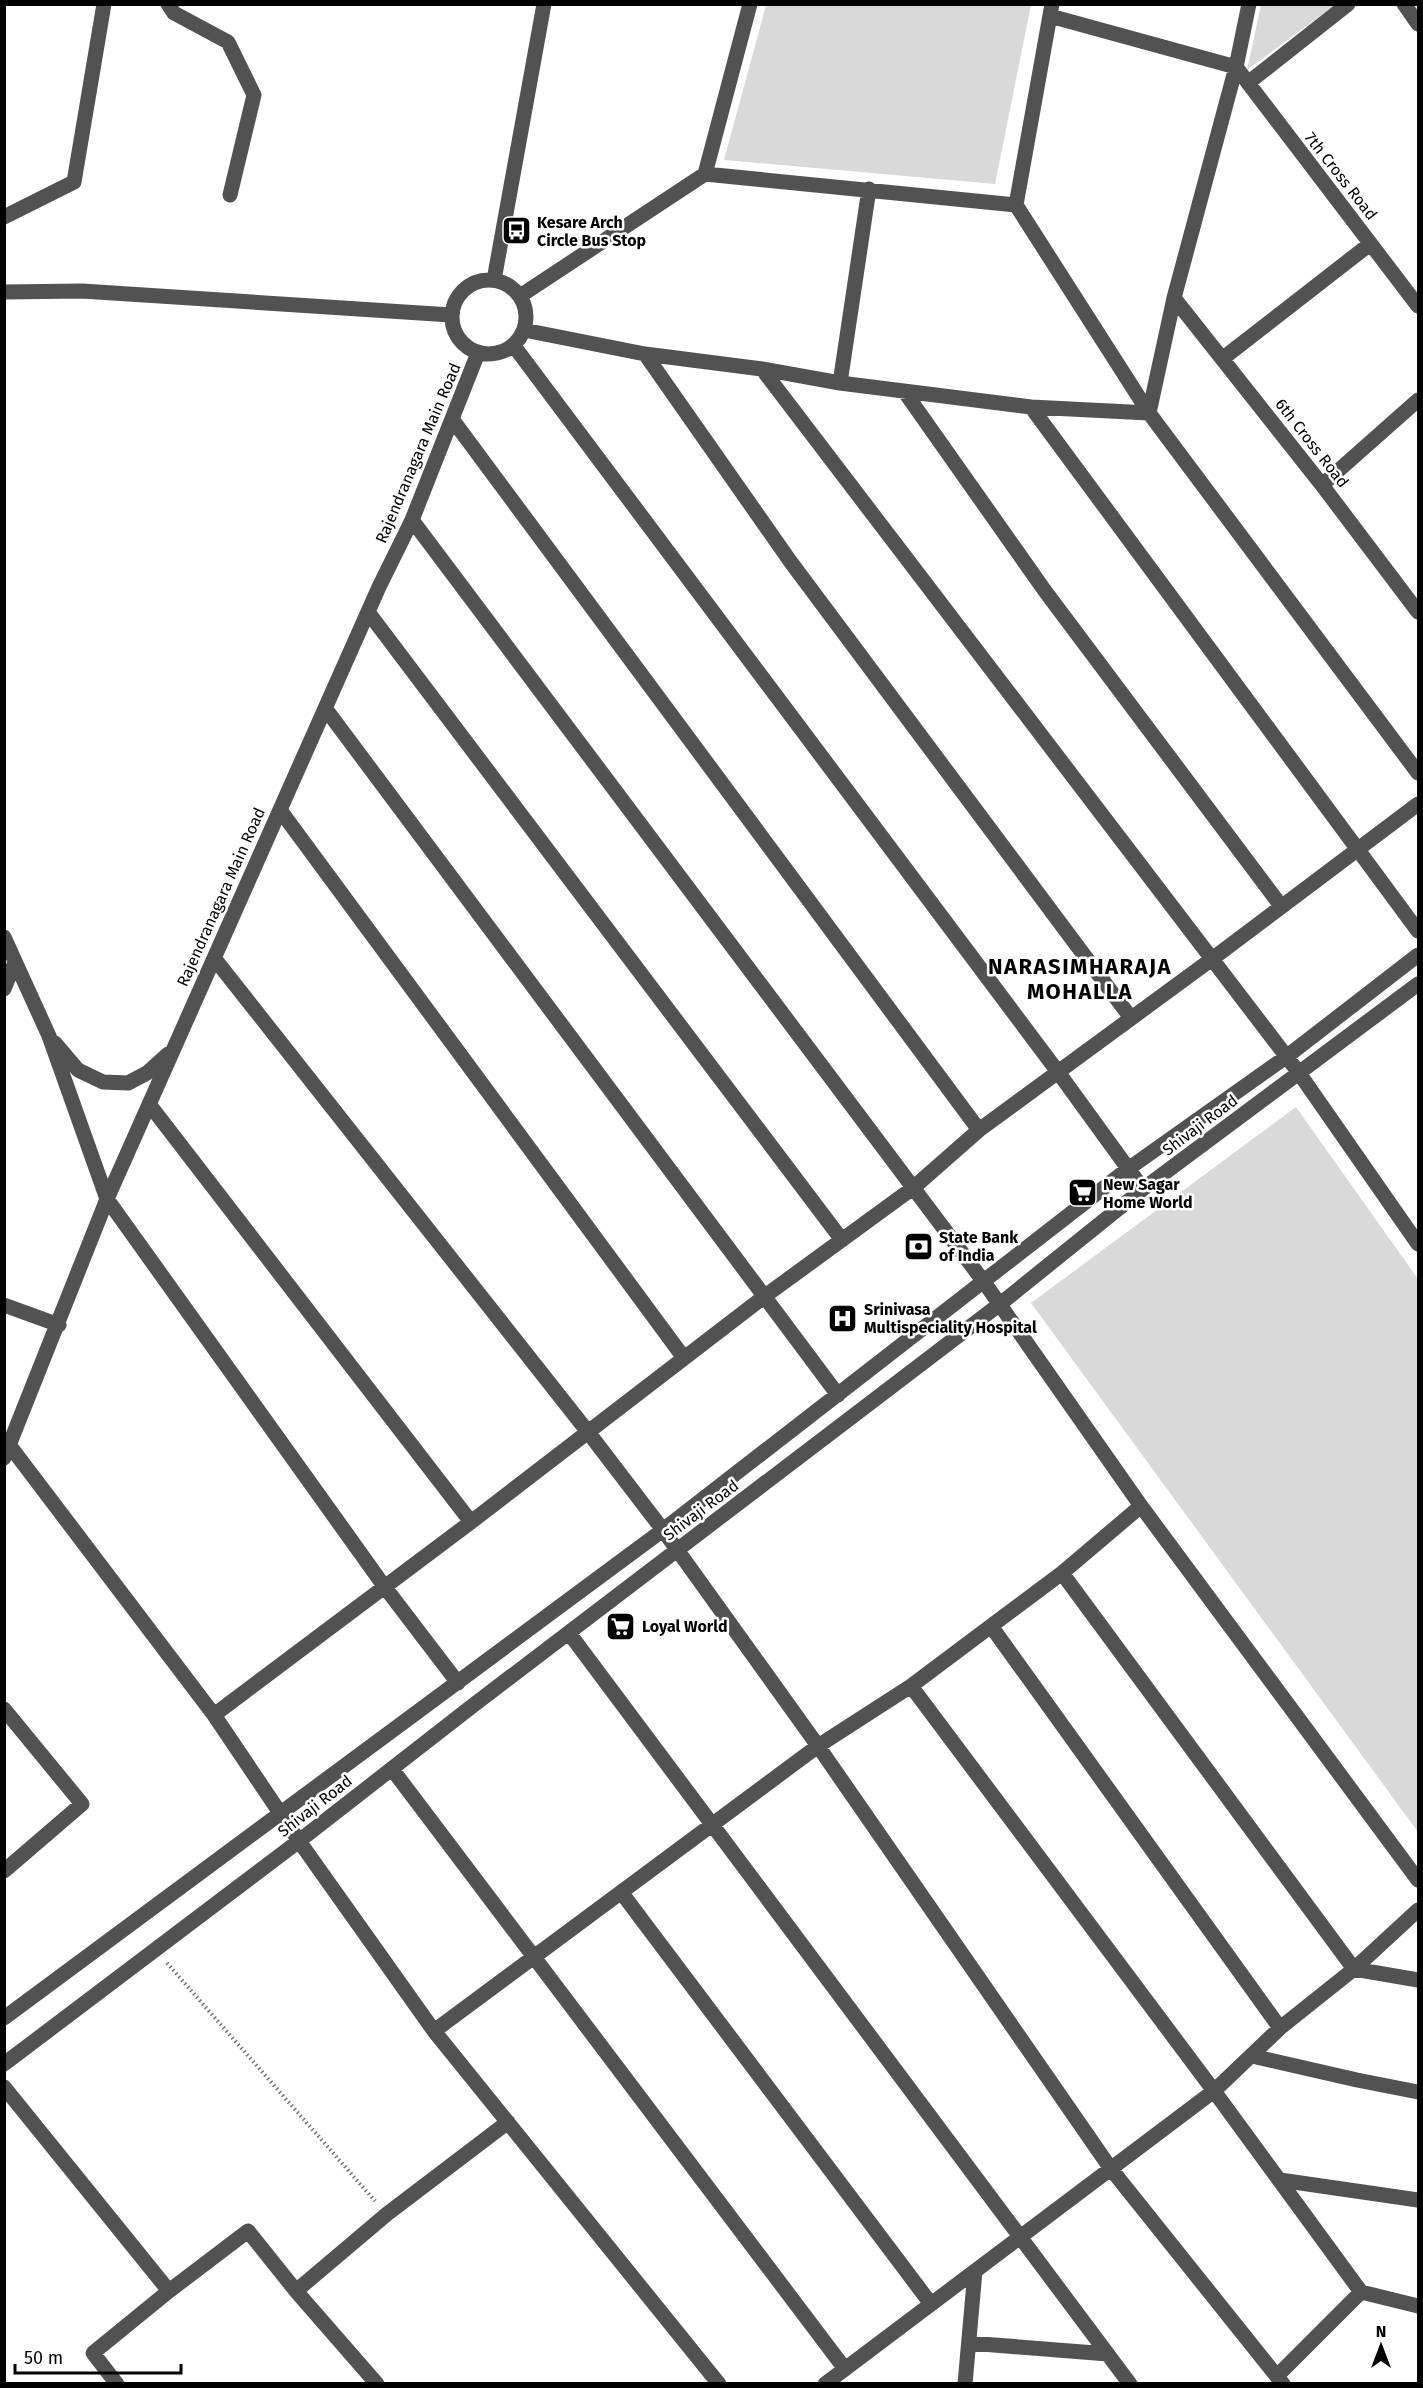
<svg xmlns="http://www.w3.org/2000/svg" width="1423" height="2388" viewBox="0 0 1423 2388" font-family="'Fira Sans',sans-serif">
  <rect width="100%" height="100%" fill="#fff"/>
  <!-- green -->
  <path fill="#d9d9d9" d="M766,5H1031L995,184L724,160Z
    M1261,5H1335L1247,70Z
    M1296,1107L1418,1279V1832L1031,1303Z"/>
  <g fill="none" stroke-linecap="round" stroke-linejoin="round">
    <!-- path -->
    <path stroke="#747474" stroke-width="4" stroke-dasharray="1.5 3" stroke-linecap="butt" d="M167,1963L375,2201"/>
    <!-- minor -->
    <path stroke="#525252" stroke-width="15" d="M168,4L174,13L228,42L254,95L230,195
      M1404,4L1418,24
      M1050,16L1236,67
      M1236,67L1418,306
      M1248,83L1348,4
      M705,174L750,4
      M1016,205L1149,413L1418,773
      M4,217L74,182L104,4
      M452 317a37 37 0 1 1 74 0a37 37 0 1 1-74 0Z
      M494,280L544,4
      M4,292L82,291L451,315
      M520,296L705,174L1016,205L1052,4
      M1174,298L1322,485L1418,612
      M524,330L645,354L762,369L840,383L1031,407L1418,931
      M514,346L1058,1072L1143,1189
      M645,354L790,561L1131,1018
      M1222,359L1370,244
      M762,369L1299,1073L1418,1244
      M840,383L869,189
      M904,391L1045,591L1281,906
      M1031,407L1149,413L1174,298L1236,67L1249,4
      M452,419L979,1130
      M1322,485L1418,400
      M412,520L984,1282L1141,1506L1418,1880
      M368,612L842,1240
      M325,708L838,1395
      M280,810L684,1358
      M4,937L49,1036L107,1199L384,1586L458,1683
      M214,958L588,1432L663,1530L818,1746L1111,2169L1283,2384
      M4,989L15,962
      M55,1043L78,1070L103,1082L128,1083L147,1073L168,1054
      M149,1104L471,1522
      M4,1305L59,1325
      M10,1446L214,1715L299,1841L434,2031L719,2384
      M4,1458L107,1199L379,587L412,520L478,353
      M1062,1573L1354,1969L1418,1980
      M991,1626L1280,2028
      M569,1633L1130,2384
      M911,1686L1214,2091L1361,2292
      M4,1709L82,1804L4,1871
      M214,1715L471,1522L765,1296L913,1188L979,1130L1212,959L1418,804
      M392,1769L845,2369
      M621,1892L931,2304
      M4,2018L663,1530L1128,1169L1286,1057L1418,955
      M434,2031L818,1746L911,1686L991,1626L1062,1573L1141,1506
      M1252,2056L1357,2080L1418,2092
      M4,2064L299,1841L471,1707L1000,1304L1143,1189L1418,984
      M4,2087L169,2291L248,2231L296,2291L387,2214L508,2122
      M1280,2180L1418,2200
      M296,2291L377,2384
      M969,2343L1108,2354
      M1277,2376L1361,2292L1418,2306
      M117,2384L93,2353L169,2291
      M825,2384L1214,2091L1280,2028L1354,1969L1418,1910
      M965,2384L975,2271"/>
  </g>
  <!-- icons -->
  <defs>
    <symbol id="bus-square" viewBox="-11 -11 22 22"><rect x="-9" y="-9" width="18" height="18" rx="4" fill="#000" stroke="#fff"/><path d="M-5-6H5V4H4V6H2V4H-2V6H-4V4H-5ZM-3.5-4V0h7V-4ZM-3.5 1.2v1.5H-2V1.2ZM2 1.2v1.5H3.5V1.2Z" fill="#fff"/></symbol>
    <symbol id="supermarket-square" viewBox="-11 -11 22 22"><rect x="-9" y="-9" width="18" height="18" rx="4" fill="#000" stroke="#fff"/><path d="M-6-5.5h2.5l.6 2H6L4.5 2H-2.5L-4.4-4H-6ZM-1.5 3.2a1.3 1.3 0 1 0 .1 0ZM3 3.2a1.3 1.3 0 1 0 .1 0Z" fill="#fff"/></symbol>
    <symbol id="bank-square" viewBox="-11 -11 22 22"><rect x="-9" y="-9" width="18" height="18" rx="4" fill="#000" stroke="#fff"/><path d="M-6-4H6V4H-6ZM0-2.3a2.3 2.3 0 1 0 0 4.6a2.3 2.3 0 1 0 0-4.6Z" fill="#fff"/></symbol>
    <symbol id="hospital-square" viewBox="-11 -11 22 22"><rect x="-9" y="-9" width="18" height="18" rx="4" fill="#000" stroke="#fff"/><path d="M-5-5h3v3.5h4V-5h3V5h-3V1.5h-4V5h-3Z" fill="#fff"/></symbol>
  </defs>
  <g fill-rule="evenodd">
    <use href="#bus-square" x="500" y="214" width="33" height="33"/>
    <use href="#supermarket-square" x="1066" y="1176" width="33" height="33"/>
    <use href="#bank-square" x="902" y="1230" width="33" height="33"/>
    <use href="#hospital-square" x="826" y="1302" width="33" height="33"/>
    <use href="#supermarket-square" x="604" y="1610" width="33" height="33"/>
  </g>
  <g text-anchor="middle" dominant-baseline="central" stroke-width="5" stroke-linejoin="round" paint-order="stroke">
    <!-- street labels -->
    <g font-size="16" fill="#000" stroke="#fff">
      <text transform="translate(1341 176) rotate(52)">7th Cross Road</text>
      <text transform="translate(1312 443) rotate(52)">6th Cross Road</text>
      <text transform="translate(418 453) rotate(-67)">Rajendranagara Main Road</text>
      <text transform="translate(221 897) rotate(-66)">Rajendranagara Main Road</text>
      <text transform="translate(1200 1125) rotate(-37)">Shivaji Road</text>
      <text transform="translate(701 1510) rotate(-37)">Shivaji Road</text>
      <text transform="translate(315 1806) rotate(-38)">Shivaji Road</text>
    </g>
    <!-- poi labels -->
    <g font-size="16" font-weight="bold" fill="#000" stroke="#fff" text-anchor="start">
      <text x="537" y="222">Kesare Arch<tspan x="537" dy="18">Circle Bus Stop</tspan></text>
      <text x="1103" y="1184">New Sagar<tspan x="1103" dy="18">Home World</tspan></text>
      <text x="939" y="1237">State Bank<tspan x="939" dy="18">of India</tspan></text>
      <text x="864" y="1309">Srinivasa<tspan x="864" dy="18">Multispeciality Hospital</tspan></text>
      <text x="642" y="1626">Loyal World</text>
    </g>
    <!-- district labels -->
    <g font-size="22" font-weight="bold" letter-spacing="1.5" fill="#000" stroke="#fff">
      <text x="1080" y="966">NARASIMHARAJA<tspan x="1080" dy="25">MOHALLA</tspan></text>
    </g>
  </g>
  <!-- border -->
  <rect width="1423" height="2388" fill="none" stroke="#000000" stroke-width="12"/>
  <!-- north arrow -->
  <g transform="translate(1381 2346)" stroke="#ffffff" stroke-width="4.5" paint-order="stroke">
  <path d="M0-4.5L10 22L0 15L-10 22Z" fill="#000000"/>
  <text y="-9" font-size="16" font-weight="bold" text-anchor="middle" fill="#000000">N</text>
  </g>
  <!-- scale -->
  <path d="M15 2364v9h166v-9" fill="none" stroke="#000000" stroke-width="3"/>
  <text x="24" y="2364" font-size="18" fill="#000000" stroke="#ffffff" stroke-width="4.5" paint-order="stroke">50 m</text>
</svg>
